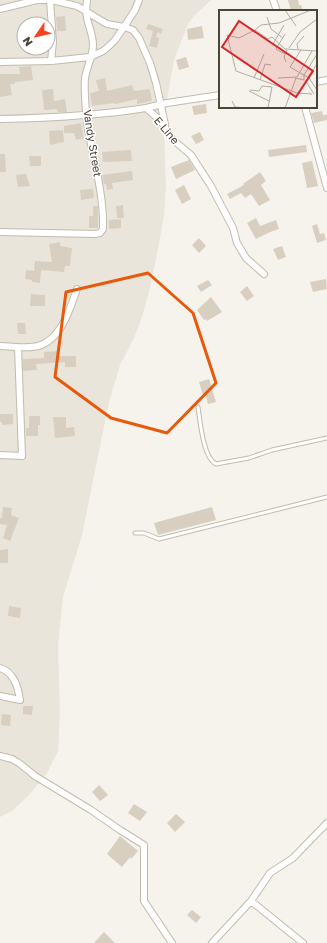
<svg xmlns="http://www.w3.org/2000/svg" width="327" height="943" viewBox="0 0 327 943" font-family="'Golos Text',sans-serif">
  <rect width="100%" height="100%" fill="#f6f3ec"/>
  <!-- residential -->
  <path fill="#eae5da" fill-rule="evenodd" d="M0,0H211L194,16L188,24L174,60L167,99L164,128L166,187L164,216L157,254L149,292L141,320L134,338L120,365L109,402L82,535L63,597L58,646L60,713L58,751L47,773L29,795L12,811L0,817ZM24,24H48V48H24Z"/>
  <!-- building -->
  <path fill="#d8cfc1" d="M288,0H298L299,5H301L303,11H291Z
    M65,16L66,31H57L56,17Z
    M148,24L163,29L161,34L158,32L156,37L159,38L157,48L149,46L153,31L146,29Z
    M202,26L204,38L188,40L187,29Z
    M186,57L189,67L179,70L176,60Z
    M31,66L33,80L15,82V84H10L12,95L0,97V74H20L19,67Z
    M105,78L107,91L132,85L134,91L150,89L152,101L137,104V99L115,104L114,103L92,106L90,93L99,91L96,80Z
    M53,89L54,101L65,99L67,112H58L57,109L44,110L42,90Z
    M206,104L207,113L194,115L192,106Z
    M322,111L323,115H327V120L314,123L311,113Z
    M81,123L84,138L76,140L74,133H64V126Z
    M63,130L64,142L50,145L49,131Z
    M200,132L204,140L196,144L191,136Z
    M306,145L307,152L269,157L268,150Z
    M131,150L132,161L103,162L102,152Z
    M0,154H5L6,172H0Z
    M29,156H41V166H30Z
    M189,160L195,170L176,179L171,167Z
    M312,161L318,186L307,188L302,163Z
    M132,171L133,180L112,183L113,189L107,190L106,184H104L102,175Z
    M260,172L266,181L261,185L270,200L259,206L251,194L245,198L241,193L230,199L227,194L244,185L243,184Z
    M26,174L30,186L18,187L16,175Z
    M184,185L191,199L182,204L175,190Z
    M93,189L94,198L81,200L80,190Z
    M123,205L124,218H117L116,206Z
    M93,206H98V228H89V216H93Z
    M256,218L260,226L276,220L279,229L270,232L256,239L247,223Z
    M121,219V228L109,229V220Z
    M317,224L320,234L324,233L326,240L317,243L312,226Z
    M199,238L206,246L199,253L192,245Z
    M60,242V246L72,248L70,266H65L64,272L41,270L40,283L32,282V280L25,279L26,270L34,271L35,261L52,262L49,244Z
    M282,246L286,257L278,260L273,249Z
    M326,279L327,289L313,292L310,282Z
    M208,280L212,285L201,292L197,286Z
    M247,286L254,296L247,301L240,292Z
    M31,294L45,295V306H30Z
    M211,297L222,312L207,321L206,319L204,320L197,310Z
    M17,323H25L26,334H18Z
    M58,351L59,356H76V367H65V362L36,364L37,370L23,371V359L44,358V352Z
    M209,379L216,402L208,404L205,393L203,395L199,382Z
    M0,414H13V424L2,425V422H0Z
    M29,416H40V425H38V436H26V428H29Z
    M53,417H66V428L74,427L75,436L55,438Z
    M3,507L12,508L11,515L19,518L10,541L3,538L7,525L0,524V518H2Z
    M212,507L216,520L158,535L154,523Z
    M8,549V563H0V550Z
    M9,606L21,608L20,618L8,616Z
    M23,706H33L32,715L23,714Z
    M2,714L11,715L10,726L1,725Z
    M99,785L108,795L100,801L92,792Z
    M134,804L147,812L140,821L128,813Z
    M176,814L185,822L175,832L167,823Z
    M120,836L138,851L131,859L130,857L122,867L107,854Z
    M192,910L201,917L196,923L187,915Z
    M104,932L115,943H94Z"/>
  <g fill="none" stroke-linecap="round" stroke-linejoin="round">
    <defs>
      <path id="service" d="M198,407C200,420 203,458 216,464L249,458L272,450L327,438
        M135,533H144L159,539L327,497"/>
      <path id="minor" d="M50,0L53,42L51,61
        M51,0L77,6L107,24L124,27L135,10L139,0
        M273,0L277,11
        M0,9L37,0H45
        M0,62L51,61L90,57L103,51L108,47L115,40L124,27L133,30L139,38L150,63L156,83L165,124
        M316,82L327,80
        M305,107L327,188
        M146,108L167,103L220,95
        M0,119C49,118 97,116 146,108L161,121L172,139L191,155L211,186L233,228L237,243L246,258L264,274
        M0,232L95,234L100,233L103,229C104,195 94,162 88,129C86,117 84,89 85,78C87,66 93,56 93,45C93,35 89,28 87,18C86,12 86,6 87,0
        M0,346C12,346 26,349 38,346C61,340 70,309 77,289
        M0,455L22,456L18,347
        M0,668C14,672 18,687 20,700L0,696
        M0,756L12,759L19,763L35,776L91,810L120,830L144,845V901L172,943
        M251,901L303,943
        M212,943L251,901L270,873L293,858L327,823"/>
    </defs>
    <!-- service casing -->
    <use href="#service" stroke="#c2bbae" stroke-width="5"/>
    <!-- minor casing -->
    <use href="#minor" stroke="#c2bbae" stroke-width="8"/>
    <!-- service -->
    <use href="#service" stroke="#fff" stroke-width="3"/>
    <!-- minor -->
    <use href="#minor" stroke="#fff" stroke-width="6"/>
  </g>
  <!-- marked area -->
  <path fill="none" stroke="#e8590c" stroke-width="3" stroke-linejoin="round" d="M148,273L193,313L216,383L167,433L111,418L55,377L66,292Z"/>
  <g text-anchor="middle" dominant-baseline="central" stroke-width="3" stroke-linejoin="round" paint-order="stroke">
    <!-- street labels -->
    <g font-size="11" fill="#4b4439" stroke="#fff">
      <text transform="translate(167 130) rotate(50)">E Line</text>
      <text transform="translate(93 143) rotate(81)">Vandy Street</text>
    </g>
  </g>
  <!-- overview -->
  <g transform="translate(219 10)">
    <rect width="98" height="98" fill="#f6f3ec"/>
    <path fill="none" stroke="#b2ada4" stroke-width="1" d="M66,0L77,16M92,0L60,13L42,15L36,20L49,29L53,27L66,39L98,41M48,7L52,19L64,28M36,20L20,28L8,25L17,61L78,83L93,84M66,24L57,39L66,44M54,34L65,15M70,38L81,22L98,9M79,39L78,34L85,26M82,40L71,57L90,68L98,80M67,52L65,47L68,40M89,67L98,54M35,68L45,44M59,68L78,67L93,41M76,68L85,70V65L98,44M41,70L46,54L52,55M86,70L95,84M31,80L40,81L43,76L53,77M30,81L50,91M13,91L16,97L27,98M49,98L53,77M66,98L77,68"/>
    <path fill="#d62828" fill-opacity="0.15" stroke="#d62828" stroke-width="2" d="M20,11L94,61L77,87L3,37Z"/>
    <rect width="98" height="98" fill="none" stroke="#4b4439" stroke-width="2"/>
  </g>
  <!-- north arrow -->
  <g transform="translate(36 36) rotate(236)"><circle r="19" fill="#ffffff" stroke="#b7b4b0"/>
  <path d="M0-3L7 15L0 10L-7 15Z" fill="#fc3f1d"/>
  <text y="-6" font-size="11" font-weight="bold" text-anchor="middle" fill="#4b4439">N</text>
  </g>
</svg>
